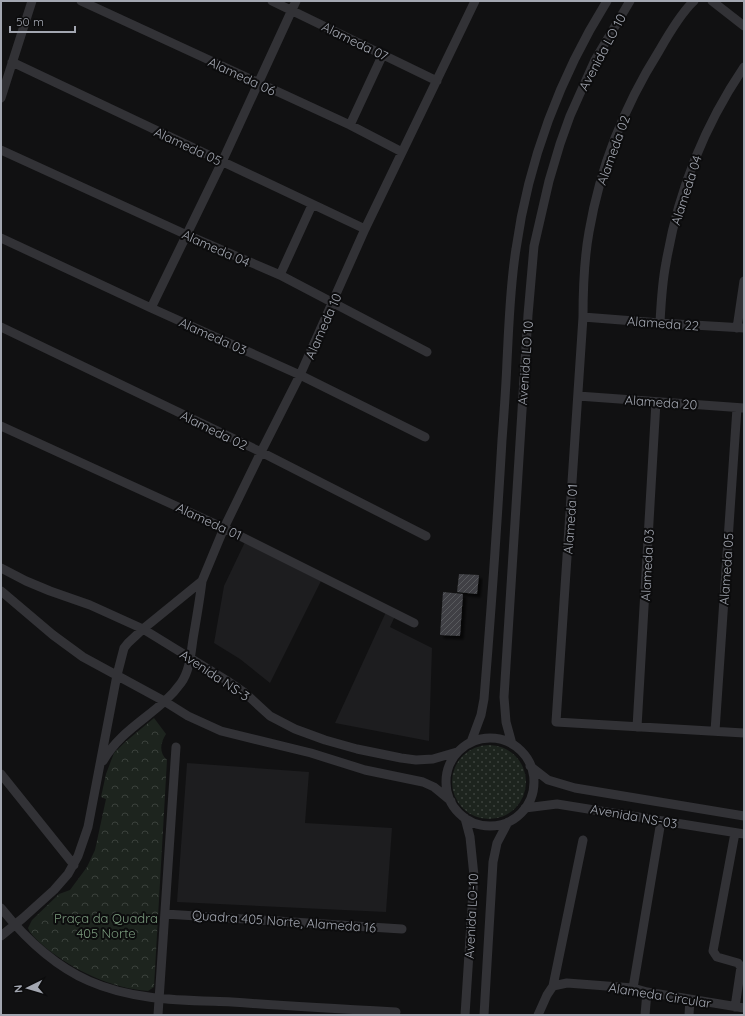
<svg xmlns="http://www.w3.org/2000/svg" width="745" height="1016" viewBox="0 0 745 1016" font-family="Quicksand,sans-serif">
  <defs>
    <pattern id="grass-dots" width="8" height="8" patternUnits="userSpaceOnUse"><rect width="8" height="8" fill="#1d241e"/><path d="M2 2h.1M6 6h.1" fill="none" stroke="#3b413c" stroke-width="1.8" stroke-linecap="round"/></pattern>
    <pattern id="park-crowns" width="20" height="18" patternUnits="userSpaceOnUse"><rect width="20" height="18" fill="#1d241e"/><path d="M2 6a3 3 0 1 1 6 0M12 15a3 3 0 1 1 6 0" fill="none" stroke="#3b413c"/></pattern>
    <pattern id="building-hatch" width="6" height="6" patternUnits="userSpaceOnUse"><rect width="6" height="6" fill="#404145"/><path d="M-1 1l2-2M0 6l6-6M5 7l2-2" fill="none" stroke="#585a5d"/></pattern>
    <filter id="shadow"><feDropShadow dx="3.5" dy="3.5" stdDeviation="1" flood-color="#0009"/></filter>
  </defs>
  <rect width="100%" height="100%" fill="#111112"/>
  <!-- built -->
  <path fill="#1d1d1f" d="M245,542L321,581L270,683L240,659L214,643L224,586Z
    M386,612L395,616L390,627L432,648L429,741L335,723Z
    M187,763L309,772L305,823L392,828L386,912L177,902Z"/>
  <!-- grass -->
  <path fill="url(#grass-dots)" d="M452 782a37 37 0 1 1 74 0a37 37 0 1 1-74 0Z"/>
  <!-- park -->
  <path fill="url(#park-crowns)" d="M154,718L166,734C160,743 159,753 167,760L154,987L148,991C111,988 75,971 46,948C40,942 31,936 28,928L32,920L59,894L70,890L87,867L95,850L106,799L101,797L106,774L114,753L124,743Z"/>
  <!-- building -->
  <path fill="url(#building-hatch)" filter="url(#shadow)" d="M459,574L479,575L477,594L457,592Z
    M443,592L463,594L460,636L440,635Z"/>
  <g fill="none" stroke-linecap="round" stroke-linejoin="round">
    <!-- minor -->
    <path stroke="#323236" stroke-width="9" d="M81,1L350,125L402,152
      M272,1L437,81
      M694,1C683,11 667,37 659,51C625,105 600,168 589,232C584,260 583,288 583,317L556,722L744,733
      M712,1L744,26
      M12,62L365,229
      M1,98L32,1
      M350,125L383,54
      M1,150L187,235L280,275L427,352
      M1,238L151,308L300,375L425,437
      M280,275L312,205
      M151,308L222,162L296,1
      M583,317L660,323L744,328
      M660,323C661,303 662,283 666,263C678,192 704,126 744,67
      M1,327L261,452L426,536
      M737,328L744,281
      M578,396L744,408
      M1,426L224,528L414,623
      M1,568L26,581L50,591L90,605L143,629L226,680L245,693L270,716L295,729L325,740L357,749L401,758L416,760L433,759L457,752
      M1,591L53,635L83,657L164,701L188,716L221,731L311,753L365,770L423,782L434,787L451,801
      M637,727L656,402
      M715,731L737,408
      M446 782a44 44 0 1 1 88 0a44 44 0 1 1-88 0Z
      M471,742L481,715L484,699C491,613 497,526 502,440C504,414 506,387 507,361C509,324 510,286 516,249C528,162 560,76 607,1
      M512,744L506,722L504,697L528,315L534,246L549,181L560,144L570,116L595,60L630,1
      M103,761C123,726 159,714 181,683C191,669 191,649 194,633C197,615 200,598 202,581
      M530,766L548,780L575,788L744,816
      M1,774L74,865
      M525,808L557,804L744,834
      M465,818L470,837L474,876L465,1015
      M735,833L713,951L717,957L738,963L741,967L735,1007
      M1,908C25,938 53,965 89,981C134,1001 184,1000 232,1002C287,1006 341,1009 396,1012
      M165,914L402,929
      M1,936L23,918L54,890L68,874L78,856L88,827L117,675L124,648L128,643L143,629L202,581L224,528L261,452L300,375L365,229L475,1
      M553,986L567,983L633,988L647,992L744,1008
      M633,988L661,821
      M158,1015L176,747
      M484,1015L493,862L497,843L508,822
      M538,1015L547,995L553,986L583,840
      M645,1015L647,992
      M689,1015L690,999"/>
  </g>
  <g text-anchor="middle" dominant-baseline="central" stroke-width="4" stroke-linejoin="round" paint-order="stroke">
    <!-- street labels -->
    <g font-size="13" fill="#a3a7b1" stroke="#0c0c0d">
      <text transform="translate(355 41) rotate(26)">Alameda 07</text>
      <text transform="translate(602 52) rotate(-62)">Avenida LO 10</text>
      <text transform="translate(242 76) rotate(25)">Alameda 06</text>
      <text transform="translate(188 146) rotate(25)">Alameda 05</text>
      <text transform="translate(613 150) rotate(-70)">Alameda 02</text>
      <text transform="translate(686 190) rotate(-72)">Alameda 04</text>
      <text transform="translate(216 248) rotate(24)">Alameda 04</text>
      <text transform="translate(663 323) rotate(4)">Alameda 22</text>
      <text transform="translate(323 326) rotate(-66)">Alameda 10</text>
      <text transform="translate(213 336) rotate(24)">Alameda 03</text>
      <text transform="translate(525 363) rotate(-86)">Avenida LO 10</text>
      <text transform="translate(661 402) rotate(4)">Alameda 20</text>
      <text transform="translate(214 430) rotate(26)">Alameda 02</text>
      <text transform="translate(570 519) rotate(-86)">Alameda 01</text>
      <text transform="translate(209 521) rotate(25)">Alameda 01</text>
      <text transform="translate(647 565) rotate(-87)">Alameda 03</text>
      <text transform="translate(726 569) rotate(-86)">Alameda 05</text>
      <text transform="translate(215 675) rotate(34)">Avenida NS-3</text>
      <text transform="translate(634 816) rotate(10)">Avenida NS-03</text>
      <text transform="translate(471 916) rotate(-87)">Avenida LO-10</text>
      <text transform="translate(284 921) rotate(4)">Quadra 405 Norte, Alameda 16</text>
      <text transform="translate(660 995) rotate(9)">Alameda Circular</text>
    </g>
    <!-- park labels -->
    <g font-size="13" fill="#7b9b7e" stroke="#0c0c0d">
      <text x="106" y="918">Praça da Quadra<tspan x="106" dy="15">405 Norte</tspan></text>
    </g>
  </g>
  <!-- border -->
  <rect width="745" height="1016" fill="none" stroke="#a3a7b1" stroke-width="4"/>
  <!-- north arrow -->
  <g transform="translate(28 988) rotate(265)" stroke="#0c0c0d" stroke-width="3" paint-order="stroke">
  <path d="M0-3L7 15L0 10L-7 15Z" fill="#a3a7b1"/>
  <text y="-6" font-size="11" font-weight="bold" text-anchor="middle" fill="#a3a7b1">N</text>
  </g>
  <!-- scale -->
  <path d="M10 26v6h65v-6" fill="none" stroke="#a3a7b1" stroke-width="2"/>
  <text x="16" y="26" font-size="12" fill="#a3a7b1" stroke="#0c0c0d" stroke-width="3" paint-order="stroke">50 m</text>
</svg>
